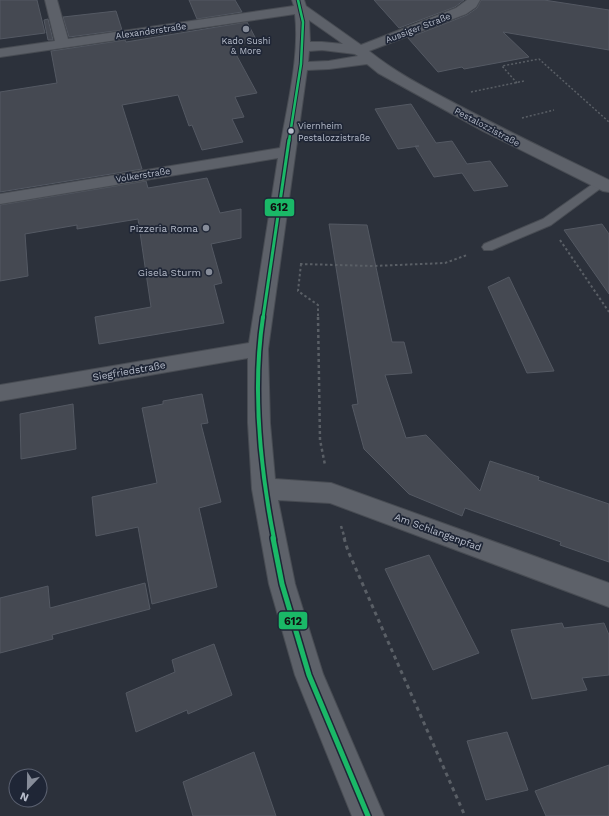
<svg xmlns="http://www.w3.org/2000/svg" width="609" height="816" viewBox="0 0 609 816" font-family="'Work Sans',sans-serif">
  <rect width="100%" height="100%" fill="#2c313b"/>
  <!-- building -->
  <path fill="#454952" stroke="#545963" d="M0,0H37L45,33L0,39Z
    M189,0H235L242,12L197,19Z
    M374,0H464L455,7L399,28Z
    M481,0H544L609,10V50L503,32L529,57L464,69L462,67L438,72L408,38L467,15L477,8Z
    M116,11L122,30L69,37L63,17Z
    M48,19L53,40H48L44,20Z
    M247,22L257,41L231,45L257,93L235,97L244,117L232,119L243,142L202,150L192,125L189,126L178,95L122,105L142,169L0,192V92L57,83L51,51L125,40L126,42Z
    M411,104L436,143L452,141L467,164L490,161L508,186L474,191L462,173L434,177L415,146H419L398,149L375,109Z
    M207,178L220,213L241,209V238L211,244L222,283L214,285L224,323L99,344L95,317L151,307L138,219L77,229V225L25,234L28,276L0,281V205L146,181L148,188Z
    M329,224L367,225L392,342H404L412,373L385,375L406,438L426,435L480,491L490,461L539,477L538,480L609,504V562L560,545L561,542L465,508L462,516L409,494L364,449L352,405L358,404Z
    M602,224L609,234V294L564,230Z
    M509,277L554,371L527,373L488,287Z
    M202,394L208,423L201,424L221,502L199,508L217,587L152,604L138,527L96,536L92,497L157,483L142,408L163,404V401Z
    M73,404L76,449L21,459L20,414Z
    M429,555L479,653L433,670L385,569Z
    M145,583L150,609L52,635L53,639L0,653V598L48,586L50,608Z
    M562,623L564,628L604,623L609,635V675L582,678L587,690L532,699L511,630Z
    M214,644L232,695L188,714L187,710L136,732L126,693L175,672L172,660Z
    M507,732L528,790L486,800L467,741Z
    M254,752L276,816H193L183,782Z
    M609,765V816H546L535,791Z"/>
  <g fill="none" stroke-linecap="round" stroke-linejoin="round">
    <defs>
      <path id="service" d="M601,180L606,183L605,185L551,225L492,250H484L482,247L484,244L543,219L597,181Z"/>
      <path id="minor" d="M45,0H57L68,39L294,6L292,0H304L306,6L361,45L456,8L467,0H480L476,7L466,14L369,51C395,72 424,87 454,103C505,130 557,155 609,180V192L603,191L483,131L378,73L367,64L329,69L307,70L268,349L270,423L275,479L331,483L609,583V607L330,503L278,500L295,584L323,674L384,816H352L295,675L269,584L252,489L248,423V358L0,401V385L249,343L278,158L0,204V194L280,148C287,106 300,56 295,14L0,57V49L55,41ZM309,20L339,41L343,44L322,42H310ZM322,50L355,54L358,56L329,61L308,62L309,51Z"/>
    </defs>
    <!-- service casing -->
    <use href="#service" stroke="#484c53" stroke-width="2"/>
    <!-- minor casing -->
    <use href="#minor" stroke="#484c53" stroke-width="2"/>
    <!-- path-far3 -->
    <path stroke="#5a5f66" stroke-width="1.5" stroke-dasharray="2 2" stroke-linecap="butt" d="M517,83L502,66L539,59L609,122
      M471,92L524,81
      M522,118L554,110"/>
    <!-- path-far2 -->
    <path stroke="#5a5f66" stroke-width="2" stroke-dasharray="2.5 2.5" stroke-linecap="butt" d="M560,240L609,312
      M300,264L373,266L445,263L467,255
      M301,264L298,291L318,305V318"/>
    <!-- path-far1 -->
    <path stroke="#5a5f66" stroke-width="2.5" stroke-dasharray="3 3" stroke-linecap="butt" d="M318,317L320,440L325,465
      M341,526L345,539"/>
    <!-- path -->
    <path stroke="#5a5f66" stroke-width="3" stroke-dasharray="4 4" stroke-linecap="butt" d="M344,538L348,551L465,816"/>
    <!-- service -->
    <use href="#service" fill="#5d6169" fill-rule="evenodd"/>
    <!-- minor -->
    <use href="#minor" fill="#5d6169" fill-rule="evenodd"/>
    <defs>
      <path id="bus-1-far3" d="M289,141L301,64L303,22L298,0"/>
      <path id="bus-1-far2" d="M263,318L289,140"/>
      <path id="bus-1-far1" d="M263,317C252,390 260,467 274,539"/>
      <path id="bus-1" d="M273,538L282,584L309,675L368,816"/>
    </defs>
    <!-- bus-1-far3 casing -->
    <use href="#bus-1-far3" stroke="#1f2636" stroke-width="4.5"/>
    <!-- bus-1-far2 casing -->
    <use href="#bus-1-far2" stroke="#1f2636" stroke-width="5.5"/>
    <!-- bus-1-far1 casing -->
    <use href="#bus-1-far1" stroke="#1f2636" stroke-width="7"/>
    <!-- bus-1 casing -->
    <use href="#bus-1" stroke="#1f2636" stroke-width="8"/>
    <!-- bus-1-far3 -->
    <use href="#bus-1-far3" stroke="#1ab867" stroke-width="2.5"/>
    <!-- bus-1-far2 -->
    <use href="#bus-1-far2" stroke="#1ab867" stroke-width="3"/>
    <!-- bus-1-far1 -->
    <use href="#bus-1-far1" stroke="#1ab867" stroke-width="4"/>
    <!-- bus-1 -->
    <use href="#bus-1" stroke="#1ab867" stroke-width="5"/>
  </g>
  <!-- markers -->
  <g fill="#868c99" stroke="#1f2636" stroke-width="1.5">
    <circle cx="246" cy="29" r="4"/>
    <circle cx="206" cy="228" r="4"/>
    <circle cx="209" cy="272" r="4"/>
  </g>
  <circle fill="#b7bdcb" stroke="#1f2636" stroke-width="1.5" cx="291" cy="131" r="3.5"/>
  <g text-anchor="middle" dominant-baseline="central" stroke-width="3.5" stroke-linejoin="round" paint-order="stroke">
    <!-- far-street labels -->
    <g font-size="9" fill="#b7bdcb" stroke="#1f2636">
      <text transform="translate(418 28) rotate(-21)">Aussiger Straße</text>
      <text transform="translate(151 31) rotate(-8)">Alexanderstraße</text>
      <text transform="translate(487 127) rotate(28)">Pestalozzistraße</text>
      <text transform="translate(143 175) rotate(-9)">Volkerstraße</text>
    </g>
    <!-- far-poi labels -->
    <g font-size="9" fill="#b7bdcb" stroke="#1f2636">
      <text x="246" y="41">Kado Sushi<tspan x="246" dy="10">&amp; More</tspan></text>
    </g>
    <!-- bus labels -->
    <g font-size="9" fill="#b7bdcb" stroke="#1f2636" text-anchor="start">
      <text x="298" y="126">Viernheim<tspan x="298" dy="12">Pestalozzistraße</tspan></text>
    </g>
    <!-- poi labels -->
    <g font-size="10" fill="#b7bdcb" stroke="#1f2636" text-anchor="end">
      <text x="198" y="228">Pizzeria Roma</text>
      <text x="201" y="272">Gisela Sturm</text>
    </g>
    <!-- street labels -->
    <g font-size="10" fill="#b7bdcb" stroke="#1f2636">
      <text transform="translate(129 371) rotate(-10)">Siegfriedstraße</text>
      <text transform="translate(438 532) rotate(20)">Am Schlangenpfad</text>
    </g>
  </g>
  <g stroke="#1f2636" stroke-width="1.5">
    <rect x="264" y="198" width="31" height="19" rx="4" fill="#1ab867"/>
    <rect x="278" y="611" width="30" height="19" rx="4" fill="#1ab867"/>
  </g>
  <g font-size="11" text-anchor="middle" font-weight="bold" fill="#111">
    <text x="279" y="211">612</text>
    <text x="293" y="625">612</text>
  </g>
  <!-- north arrow -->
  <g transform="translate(28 788) rotate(202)"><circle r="19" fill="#1f2636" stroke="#5c6272"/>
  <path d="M0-3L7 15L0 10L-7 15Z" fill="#868c99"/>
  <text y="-6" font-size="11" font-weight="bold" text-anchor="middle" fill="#b7bdcb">N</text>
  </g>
</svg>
